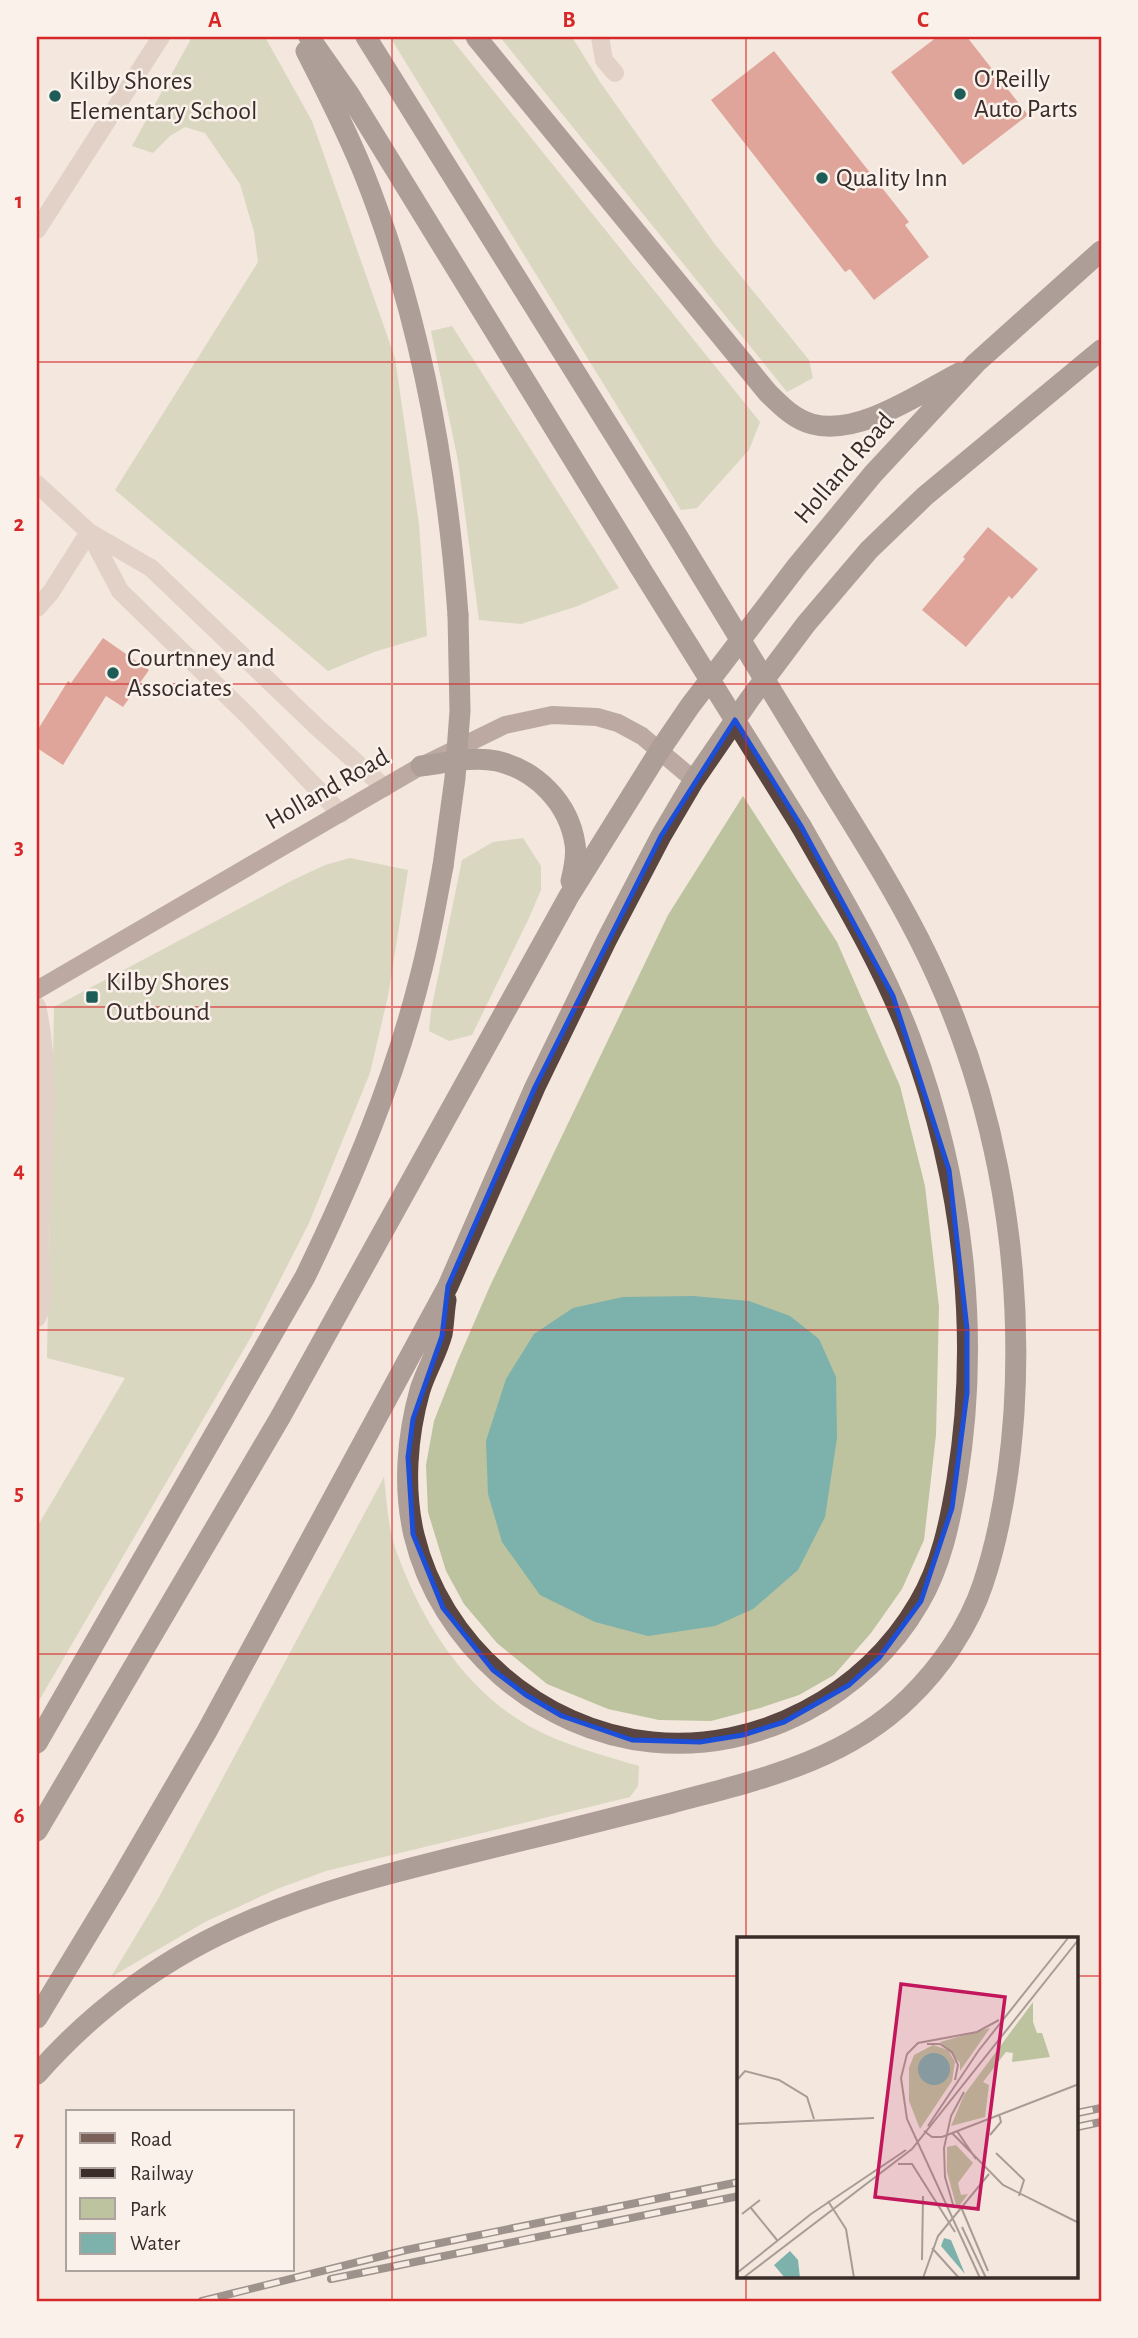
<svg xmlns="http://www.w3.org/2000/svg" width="1138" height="2338" viewBox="0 0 1138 2338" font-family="'Alegreya Sans',sans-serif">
  <rect width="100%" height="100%" fill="#f3e7de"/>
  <!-- green -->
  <path fill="#bcc39e" d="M192,37H265L312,121L395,358L419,524L427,636L374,652L328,671L115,490L258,262L254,232L240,184L205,133L185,127L170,136L153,153L132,146Z
    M390,37H450L760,422L749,450L697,508L681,510Z
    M500,37H572L600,82L714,243L809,360L813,378L787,392Z
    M452,326L619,588L578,606L521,624L479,620L458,461L431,331Z
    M743,796L837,942L900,1086L925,1186L939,1307L936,1435L924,1540L902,1589L871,1633L834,1675L799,1695L760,1708L711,1721L659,1720L608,1709L547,1684L497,1643L464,1604L446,1571L428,1512L426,1465L434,1421L458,1360L490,1286L668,915Z
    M523,838L541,866V890L529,918L472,1035L449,1041L429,1031L431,1011L462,860L493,842Z
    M350,858L408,870L388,996L370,1073L309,1223L251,1337L37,1704V1527L125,1378L47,1358L54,1007L293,880L325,865Z
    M384,1477C387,1504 388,1531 398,1556C423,1623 465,1690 529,1726C563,1745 602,1755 639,1766L638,1786L630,1797L326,1871L277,1889L205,1922L111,1977L158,1899Z"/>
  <!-- water -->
  <path fill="#7cb1ac" d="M693,1296L749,1301L790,1316L819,1339L836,1377L837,1438L825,1517L798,1570L753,1609L715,1626L648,1636L595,1622L540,1595L502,1542L488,1494L486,1441L506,1379L534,1334L573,1308L623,1297Z"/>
  <!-- building -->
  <path fill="#c95547" d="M937,37H967L1028,115L963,165L891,72Z
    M774,51L909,222L905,225L929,257L874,300L850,269L845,272L711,100Z
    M988,527L1038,569L1012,599L1009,596L966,647L922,610L965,559L963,557Z
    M103,638L149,670L123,707L106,696L63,765L37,748V731L68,681L71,683Z"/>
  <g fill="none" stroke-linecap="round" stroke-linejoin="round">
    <!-- minor -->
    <path stroke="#ccb5aa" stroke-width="18" d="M600,37L604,60L615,73
      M37,230L161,37
      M37,484L89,532L151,568L318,728L385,788
      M89,532L120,591L249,717L341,814
      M37,608L51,592L89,532
      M37,1006C54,1081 41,1172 40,1249C40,1271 47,1298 37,1318"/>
    <!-- major -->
    <path stroke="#7b615a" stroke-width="18" d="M37,990L421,766L505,725L552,715L597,717L618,723L642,736L694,780"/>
    <!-- highway -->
    <path stroke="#5a4540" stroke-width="21" d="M309,37L349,94L639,566
      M366,37L670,524
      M476,37L768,393C781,406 794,419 812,424C858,437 920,393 959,373
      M306,51C326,90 346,130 363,171C420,313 447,463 458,615
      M421,766C445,763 473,756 497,761C536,770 569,803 575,844C577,856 574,869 571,881
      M446,1300C444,1311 444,1323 442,1334C437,1353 426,1371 420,1390C407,1436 403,1488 414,1535C440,1644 540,1731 652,1742C758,1753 866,1695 919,1603C941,1566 950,1522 957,1480C981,1334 963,1179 911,1040C883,965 841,896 801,826
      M37,1743L305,1277C352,1180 394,1081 420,977C430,940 436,903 443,866
      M37,1831L281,1416L569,896L660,750L690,706L797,566L873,474L976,363L1101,251
      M37,2018L117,1886L207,1731L448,1286L535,1087L606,941L661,836L694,780L749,700L806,624L869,550L925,496L1101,350
      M37,2074C95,2008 168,1955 249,1921C318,1891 390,1873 463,1855C533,1838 602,1821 672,1803C757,1780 844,1762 909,1698C941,1667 969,1626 983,1584C1001,1530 1010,1469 1014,1412C1024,1249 993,1084 919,939C892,886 861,837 830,787"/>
    <defs>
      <path id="rail" d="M1077,2113L1101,2108
        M1077,2127L1101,2122
        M331,2279L739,2196
        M202,2301L406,2250L739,2182"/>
    </defs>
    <!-- rail casing -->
    <use href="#rail" stroke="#392c29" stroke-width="8"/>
    <!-- rail -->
    <use href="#rail" stroke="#fbf1eb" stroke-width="5" stroke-dasharray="16" stroke-linecap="butt"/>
    <!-- highway-bridge -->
    <path stroke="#5a4540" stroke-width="21" d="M670,524L830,787
      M639,566L801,826
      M443,866L455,778L460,711L458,615"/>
  </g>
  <!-- marked area -->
  <path d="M0 0H1138V2338H0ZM735,720L801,826L893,996L949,1170L967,1329V1393L952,1508L921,1601L879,1658L849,1685L784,1722L743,1735L700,1742L632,1740L562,1716L526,1695L493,1670L443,1608L413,1534L408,1457L413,1419L442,1336L448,1286L535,1087L661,836Z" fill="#f3e7de" fill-opacity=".55" fill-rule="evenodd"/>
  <path fill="none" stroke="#1d4ed8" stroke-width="5" stroke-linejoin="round" d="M735,720L801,826L893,996L949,1170L967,1329V1393L952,1508L921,1601L879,1658L849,1685L784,1722L743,1735L700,1742L632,1740L562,1716L526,1695L493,1670L443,1608L413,1534L408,1457L413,1419L442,1336L448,1286L535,1087L661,836Z"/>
  <!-- grid -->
  <path fill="none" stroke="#d62828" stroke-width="2" stroke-opacity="0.55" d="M392,37V2301M746,37V1939M37,362H1101M37,684H1101M37,1007H1101M37,1330H1101M37,1654H1101M37,1976H739M1077,1976H1101M746,2277V2301"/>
  <!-- markers -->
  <g fill="#1e5c58" stroke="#fbf1eb" stroke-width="2.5">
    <circle cx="960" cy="94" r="7"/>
    <circle cx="55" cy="96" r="7"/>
    <circle cx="822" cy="178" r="7"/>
    <circle cx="113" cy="673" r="7"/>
    <rect x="85" y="990" width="14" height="14" rx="3.5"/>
  </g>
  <g text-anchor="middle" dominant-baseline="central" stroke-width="5" stroke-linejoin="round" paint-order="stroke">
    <!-- poi labels -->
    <g font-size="26" fill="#392c29" stroke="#fbf1eb" text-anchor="start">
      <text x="974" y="79">O'Reilly<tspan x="974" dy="30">Auto Parts</tspan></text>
      <text x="69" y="81">Kilby Shores<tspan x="69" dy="30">Elementary School</tspan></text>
      <text x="836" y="178">Quality Inn</text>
      <text x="127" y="658">Courtnney and<tspan x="127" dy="30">Associates</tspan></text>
      <text x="106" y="982">Kilby Shores<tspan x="106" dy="30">Outbound</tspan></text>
    </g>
    <!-- street labels -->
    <g font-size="26" fill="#392c29" stroke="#fbf1eb">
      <text transform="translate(844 468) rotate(-49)">Holland Road</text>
      <text transform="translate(327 789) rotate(-30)">Holland Road</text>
    </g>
  </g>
  <!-- overview -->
  <g transform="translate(737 1937)">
    <rect width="341" height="341" fill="#f3e7de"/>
    <path d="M296,65V85L300,96H305L313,120L275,125L276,116L269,115L246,145L252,148L248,180L214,189L227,158ZM253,91L223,134V126L203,105ZM196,108L211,113L218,125L215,144L183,192L172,164V131L177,118ZM219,208L236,226L221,246L224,258L231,257L223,268H219L210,235V210Z" fill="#bcc39e"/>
    <path d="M181 132a16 16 0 1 1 32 0a16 16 0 1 1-32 0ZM207,301L214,303L228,337L204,309ZM53,314L61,323L63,341H48L37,328Z" fill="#7cb1ac"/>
    <path fill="none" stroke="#a99c96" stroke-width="2" d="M190,107H203L215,115L221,128L218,143M0,143L8,134L42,143L70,160L77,182M0,187L137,181M191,189L242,113L331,1M187,194L195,200H205L342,147M220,194L239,222M215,196L266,248L342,286M253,198L264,185L262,177M259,216L287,243L282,259M161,227H175L218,295M91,264L109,292L117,341M224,270L251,334M14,271L40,303M217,271L208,240L207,211L214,179L227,155M5,277L23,263M225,290L249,341M195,311L222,341M185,323L186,259M0,336L74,277L169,213M6,341L175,212L342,2M186,341L201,299L252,237M243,341L170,182L164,141L170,117L181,106L240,95L262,83"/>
    <path fill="#c2185b" fill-opacity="0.15" stroke="#c2185b" stroke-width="3.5" d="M164,47L268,60L241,272L138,260Z"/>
    <rect width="341" height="341" fill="none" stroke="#392c29" stroke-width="3.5"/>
  </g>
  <!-- border -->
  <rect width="1138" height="2338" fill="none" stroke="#fbf1eb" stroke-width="77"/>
  <!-- legend -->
  <rect x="66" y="2110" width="228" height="161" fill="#fbf1eb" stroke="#ada29d" stroke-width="2"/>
  <rect x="80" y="2133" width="35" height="10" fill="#7b615a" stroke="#ada29d" stroke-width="2"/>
  <text x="130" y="2146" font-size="21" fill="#392c29">Road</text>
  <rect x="80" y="2168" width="35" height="10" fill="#392c29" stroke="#ada29d" stroke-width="2"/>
  <text x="130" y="2180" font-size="21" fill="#392c29">Railway</text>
  <rect x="80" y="2198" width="35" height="21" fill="#bcc39e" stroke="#ada29d" stroke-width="2"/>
  <text x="130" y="2216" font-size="21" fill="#392c29">Park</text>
  <rect x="80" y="2233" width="35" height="21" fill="#7cb1ac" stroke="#ada29d" stroke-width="2"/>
  <text x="130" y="2250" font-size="21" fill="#392c29">Water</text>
  <rect x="38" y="38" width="1062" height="2262" fill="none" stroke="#d62828" stroke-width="2.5"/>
  <g font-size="23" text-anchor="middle" font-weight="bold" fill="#d62828">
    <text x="215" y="27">A</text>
    <text x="569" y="27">B</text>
    <text x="923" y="27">C</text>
    <text x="19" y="208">1</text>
    <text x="19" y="531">2</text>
    <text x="19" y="854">3</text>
    <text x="19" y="1177">4</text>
    <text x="19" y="1500">5</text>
    <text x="19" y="1823">6</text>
    <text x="19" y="2146">7</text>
  </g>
</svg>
